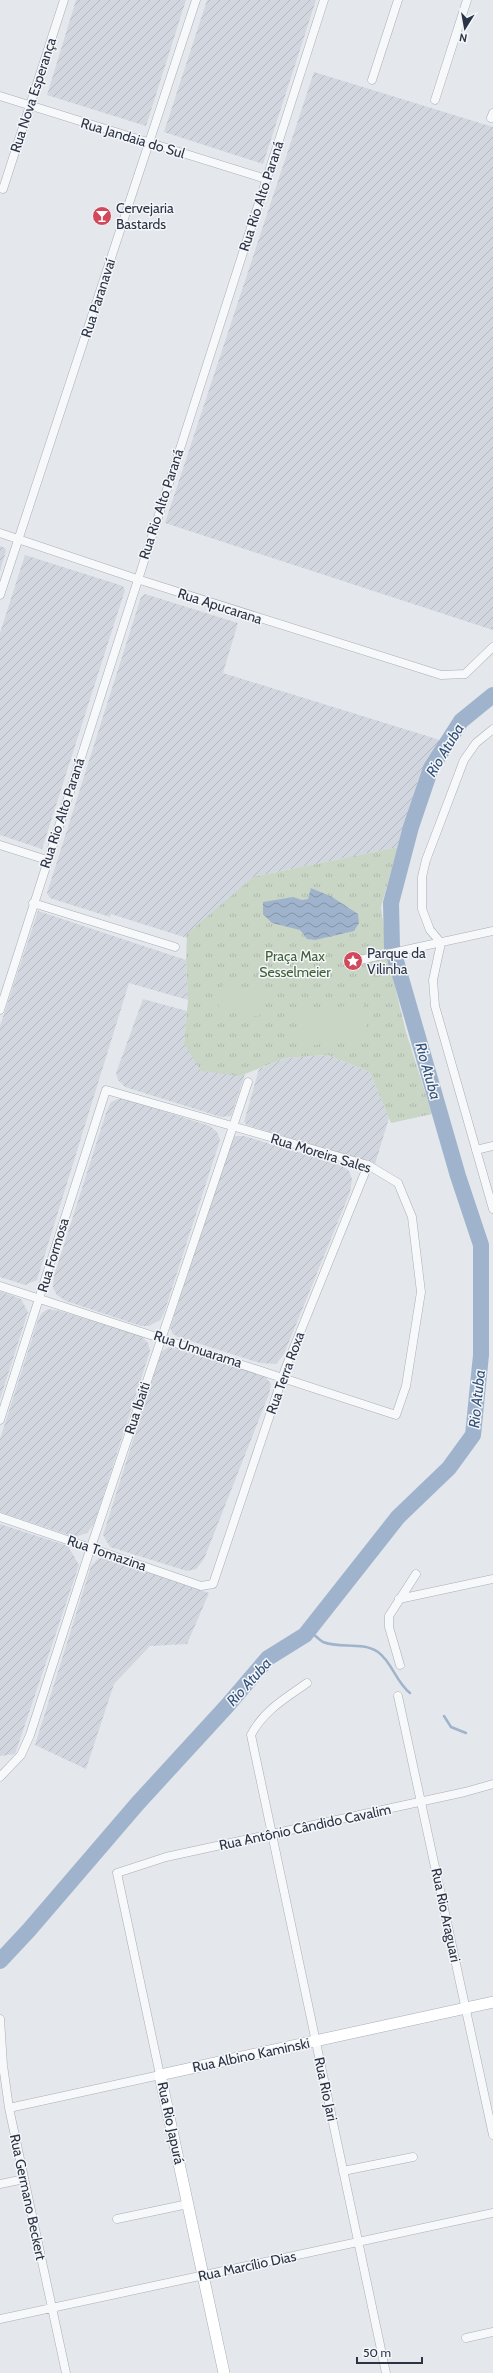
<svg xmlns="http://www.w3.org/2000/svg" width="493" height="2373" viewBox="0 0 493 2373" font-family="Cabin,sans-serif">
  <defs>
    <pattern id="industrial-furrows" width="10" height="10" patternUnits="userSpaceOnUse"><rect width="10" height="10" fill="#d2d6de"/><path d="M-1 1l2-2M0 10L10 0M9 11l2-2" fill="none" stroke="#b4b8c0"/></pattern>
    <pattern id="park-tufts" width="24" height="20" patternUnits="userSpaceOnUse"><rect width="24" height="20" fill="#c9d6c5"/><path d="M3 7l-1-3M5 7V3M7 7l1-3M15 17l-1-3M17 17v-4M19 17l1-3" fill="none" stroke="#adb8ab"/></pattern>
    <pattern id="water-waves" width="16" height="10" patternUnits="userSpaceOnUse"><rect width="16" height="10" fill="#9fb4cc"/><path d="M0 5q4-4 8 0t8 0" fill="none" stroke="#8293a7"/></pattern>
  </defs>
  <rect width="100%" height="100%" fill="#e4e7ec"/>
  <!-- industrial -->
  <path fill="url(#industrial-furrows)" d="M76,0H186L146,126L47,95Z
    M207,0H316L263,164L164,132Z
    M314,72L493,127V630L165,523Z
    M0,546L5,548L6,551L0,571Z
    M25,555L123,586L125,590L42,849L0,835V633Z
    M145,594L238,623L223,673L440,740L418,781L398,847L253,877L187,938L111,914L110,917L50,898L47,893L141,597Z
    M38,911L186,960L188,1000L129,983L37,1280L25,1285L0,1277V1026Z
    M143,999L187,1011L184,1044L245,1074L231,1116L221,1117L125,1087L118,1080L116,1073Z
    M328,1055L370,1072L389,1118L375,1164L247,1125L244,1122L259,1069L285,1058Z
    M118,1099H125L210,1126L217,1132L220,1140L164,1313L160,1320L149,1326H141L66,1301L57,1295L53,1288L54,1276L106,1113L111,1102Z
    M235,1136H244L339,1164L349,1171L352,1179L350,1192L284,1354L276,1364L260,1363L178,1337L173,1334L170,1328L232,1138Z
    M0,1291L21,1299L28,1312L0,1399Z
    M48,1309L60,1311L141,1336L148,1343L150,1351L94,1524L87,1533L75,1537L0,1512V1439L38,1320L42,1313Z
    M169,1347L265,1376L271,1384L269,1394L204,1559L196,1569L187,1571L110,1547L103,1535L159,1358L161,1352Z
    M0,1524L68,1546L79,1565L15,1754L0,1756Z
    M99,1558L111,1560L209,1593L187,1644L150,1646L114,1684L86,1769L35,1745L91,1566Z"/>
  <!-- park -->
  <path fill="url(#park-tufts)" d="M398,847L381,907L388,958L406,1032L432,1114L391,1123L370,1072L328,1055L285,1058L240,1076L201,1071L184,1044L188,1000L186,960L187,934L253,877Z"/>
  <!-- garden -->
  <path fill="#c9d6c5" d="M224,982L265,994L259,1017L218,1006Z
    M363,1003L368,1036L304,1047L297,1014Z"/>
  <!-- water -->
  <path fill="url(#water-waves)" d="M311,888L332,897L358,914L359,923L354,931L315,940L307,939L300,930L272,923L263,914V902L293,897L302,900L308,899Z"/>
  <g fill="none" stroke-linecap="round" stroke-linejoin="round">
    <!-- stream -->
    <path stroke="#9fb4cc" stroke-width="2.5" d="M309,1631C314,1634 318,1639 323,1642C340,1649 362,1641 378,1652C392,1662 396,1682 410,1693
      M444,1716L451,1727L466,1733"/>
    <!-- river -->
    <path stroke="#9fb4cc" stroke-width="16" d="M0,1961L29,1930L138,1803L227,1706L268,1658L305,1635L398,1517L449,1468L473,1435L481,1355V1245L458,1176L392,947L391,903L411,827L431,768L461,721L493,695"/>
    <defs>
      <path id="street" d="M372,80L398,0
        M0,96L266,179
        M435,100L467,0
        M491,118L493,113
        M3,189L64,0
        M0,533L137,579L441,675L465,674L493,647
        M0,595L196,0
        M493,729L476,743L464,760L426,860L422,877V909L430,930L441,943L433,980L435,1006L493,1209
        M0,845L47,860
        M33,903L175,947
        M355,961L493,931
        M0,1010L324,0
        M476,1150L493,1146
        M0,1286C132,1329 264,1372 396,1415L406,1386L421,1292L412,1217L398,1183L368,1165L106,1090L0,1420
        M0,1517L201,1586L213,1584L286,1367L368,1165
        M399,1599L493,1579
        M400,1665L389,1627V1616L416,1574
        M307,1683C286,1698 263,1711 251,1735L386,2373
        M398,1696L493,2135
        M0,1777L21,1755L30,1735L91,1547L248,1082
        M0,2019L3,2065L9,2108L66,2373
        M9,2108L160,2075L117,1873L166,1857L465,1792L493,1784
        M343,2171L413,2157
        M0,2184L24,2179
        M117,2219L188,2204
        M0,2319L493,2213
        M466,2338L493,2332"/>
      <path id="secondary" d="M224,2373L160,2075L493,2002"/>
    </defs>
    <!-- street casing -->
    <use href="#street" stroke="#a9aeb7" stroke-width="9"/>
    <!-- secondary casing -->
    <use href="#secondary" stroke="#a9aeb7" stroke-width="12"/>
    <!-- street -->
    <use href="#street" stroke="#f7f8fa" stroke-width="8"/>
    <!-- secondary -->
    <use href="#secondary" stroke="#fff" stroke-width="11"/>
  </g>
  <!-- icons -->
  <defs>
    <symbol id="bar-disc" viewBox="-11 -11 22 22"><circle r="9.5" fill="#d1495b" stroke="#f4f6f9"/><path d="M-6-5H6L.8 .8V4.5H3.5V6h-7V4.5H-.8V.8Z" fill="#fff"/></symbol>
    <symbol id="sight-disc" viewBox="-11 -11 22 22"><circle r="9.5" fill="#d1495b" stroke="#f4f6f9"/><path d="M0-6L1.8-2.2L6-1.7L2.9 1.2L3.7 5.4L0 3.3L-3.7 5.4L-2.9 1.2L-6-1.7L-1.8-2.2Z" fill="#fff"/></symbol>
  </defs>
  <g fill-rule="evenodd">
    <use href="#bar-disc" x="91" y="205" width="22" height="22"/>
    <use href="#sight-disc" x="342" y="950" width="22" height="22"/>
  </g>
  <g text-anchor="middle" dominant-baseline="central" stroke-width="3" stroke-linejoin="round" paint-order="stroke">
    <!-- street labels -->
    <g font-size="14" fill="#2b3445" stroke="#f4f6f9">
      <text transform="translate(33 95) rotate(-72)">Rua Nova Esperança</text>
      <text transform="translate(133 138) rotate(17)">Rua Jandaia do Sul</text>
      <text transform="translate(261 196) rotate(-72)">Rua Rio Alto Paraná</text>
      <text transform="translate(98 298) rotate(-72)">Rua Paranavaí</text>
      <text transform="translate(161 504) rotate(-72)">Rua Rio Alto Paraná</text>
      <text transform="translate(220 606) rotate(18)">Rua Apucarana</text>
      <text transform="translate(62 813) rotate(-72)">Rua Rio Alto Paraná</text>
      <text transform="translate(321 1153) rotate(17)">Rua Moreira Sales</text>
      <text transform="translate(53 1255) rotate(-73)">Rua Formosa</text>
      <text transform="translate(198 1349) rotate(18)">Rua Umuarama</text>
      <text transform="translate(285 1373) rotate(-70)">Rua Terra Roxa</text>
      <text transform="translate(137 1408) rotate(-72)">Rua Ibaiti</text>
      <text transform="translate(107 1553) rotate(19)">Rua Tomazina</text>
      <text transform="translate(305 1827) rotate(-12)">Rua Antônio Cândido Cavalim</text>
      <text transform="translate(446 1915) rotate(78)">Rua Rio Araguari</text>
      <text transform="translate(251 2055) rotate(-12)">Rua Albino Kaminski</text>
      <text transform="translate(326 2089) rotate(78)">Rua Rio Jari</text>
      <text transform="translate(171 2123) rotate(78)">Rua Rio Japurá</text>
      <text transform="translate(28 2197) rotate(78)">Rua Germano Beckert</text>
      <text transform="translate(247 2266) rotate(-12)">Rua Marcílio Dias</text>
    </g>
    <!-- poi labels -->
    <g font-size="14" fill="#2b3445" stroke="#f4f6f9" text-anchor="start">
      <text x="116" y="208">Cervejaria<tspan x="116" dy="16">Bastards</tspan></text>
      <text x="367" y="953">Parque da<tspan x="367" dy="16">Vilinha</tspan></text>
    </g>
    <!-- park labels -->
    <g font-size="14" fill="#3f6138" stroke="#f4f6f9">
      <text x="295" y="956">Praça Max<tspan x="295" dy="16">Sesselmeier</tspan></text>
    </g>
    <!-- water labels -->
    <g font-size="15" font-style="italic" fill="#34527a" stroke="#f4f6f9">
      <text transform="translate(445 750) rotate(-59)">Rio Atuba</text>
      <text transform="translate(428 1071) rotate(74)">Rio Atuba</text>
      <text transform="translate(477 1399) rotate(-84)">Rio Atuba</text>
      <text transform="translate(249 1682) rotate(-48)">Rio Atuba</text>
    </g>
  </g>
  <!-- north arrow -->
  <g transform="translate(465 28) rotate(191)" stroke="#f4f6f9" stroke-width="3" paint-order="stroke">
  <path d="M0-3L7 15L0 10L-7 15Z" fill="#2b3445"/>
  <text y="-6" font-size="11" font-weight="bold" text-anchor="middle" fill="#2b3445">N</text>
  </g>
  <!-- scale -->
  <path d="M357 2357v6h65v-6" fill="none" stroke="#2b3445" stroke-width="2"/>
  <text x="363" y="2357" font-size="12" fill="#2b3445" stroke="#f4f6f9" stroke-width="3" paint-order="stroke">50 m</text>
</svg>
